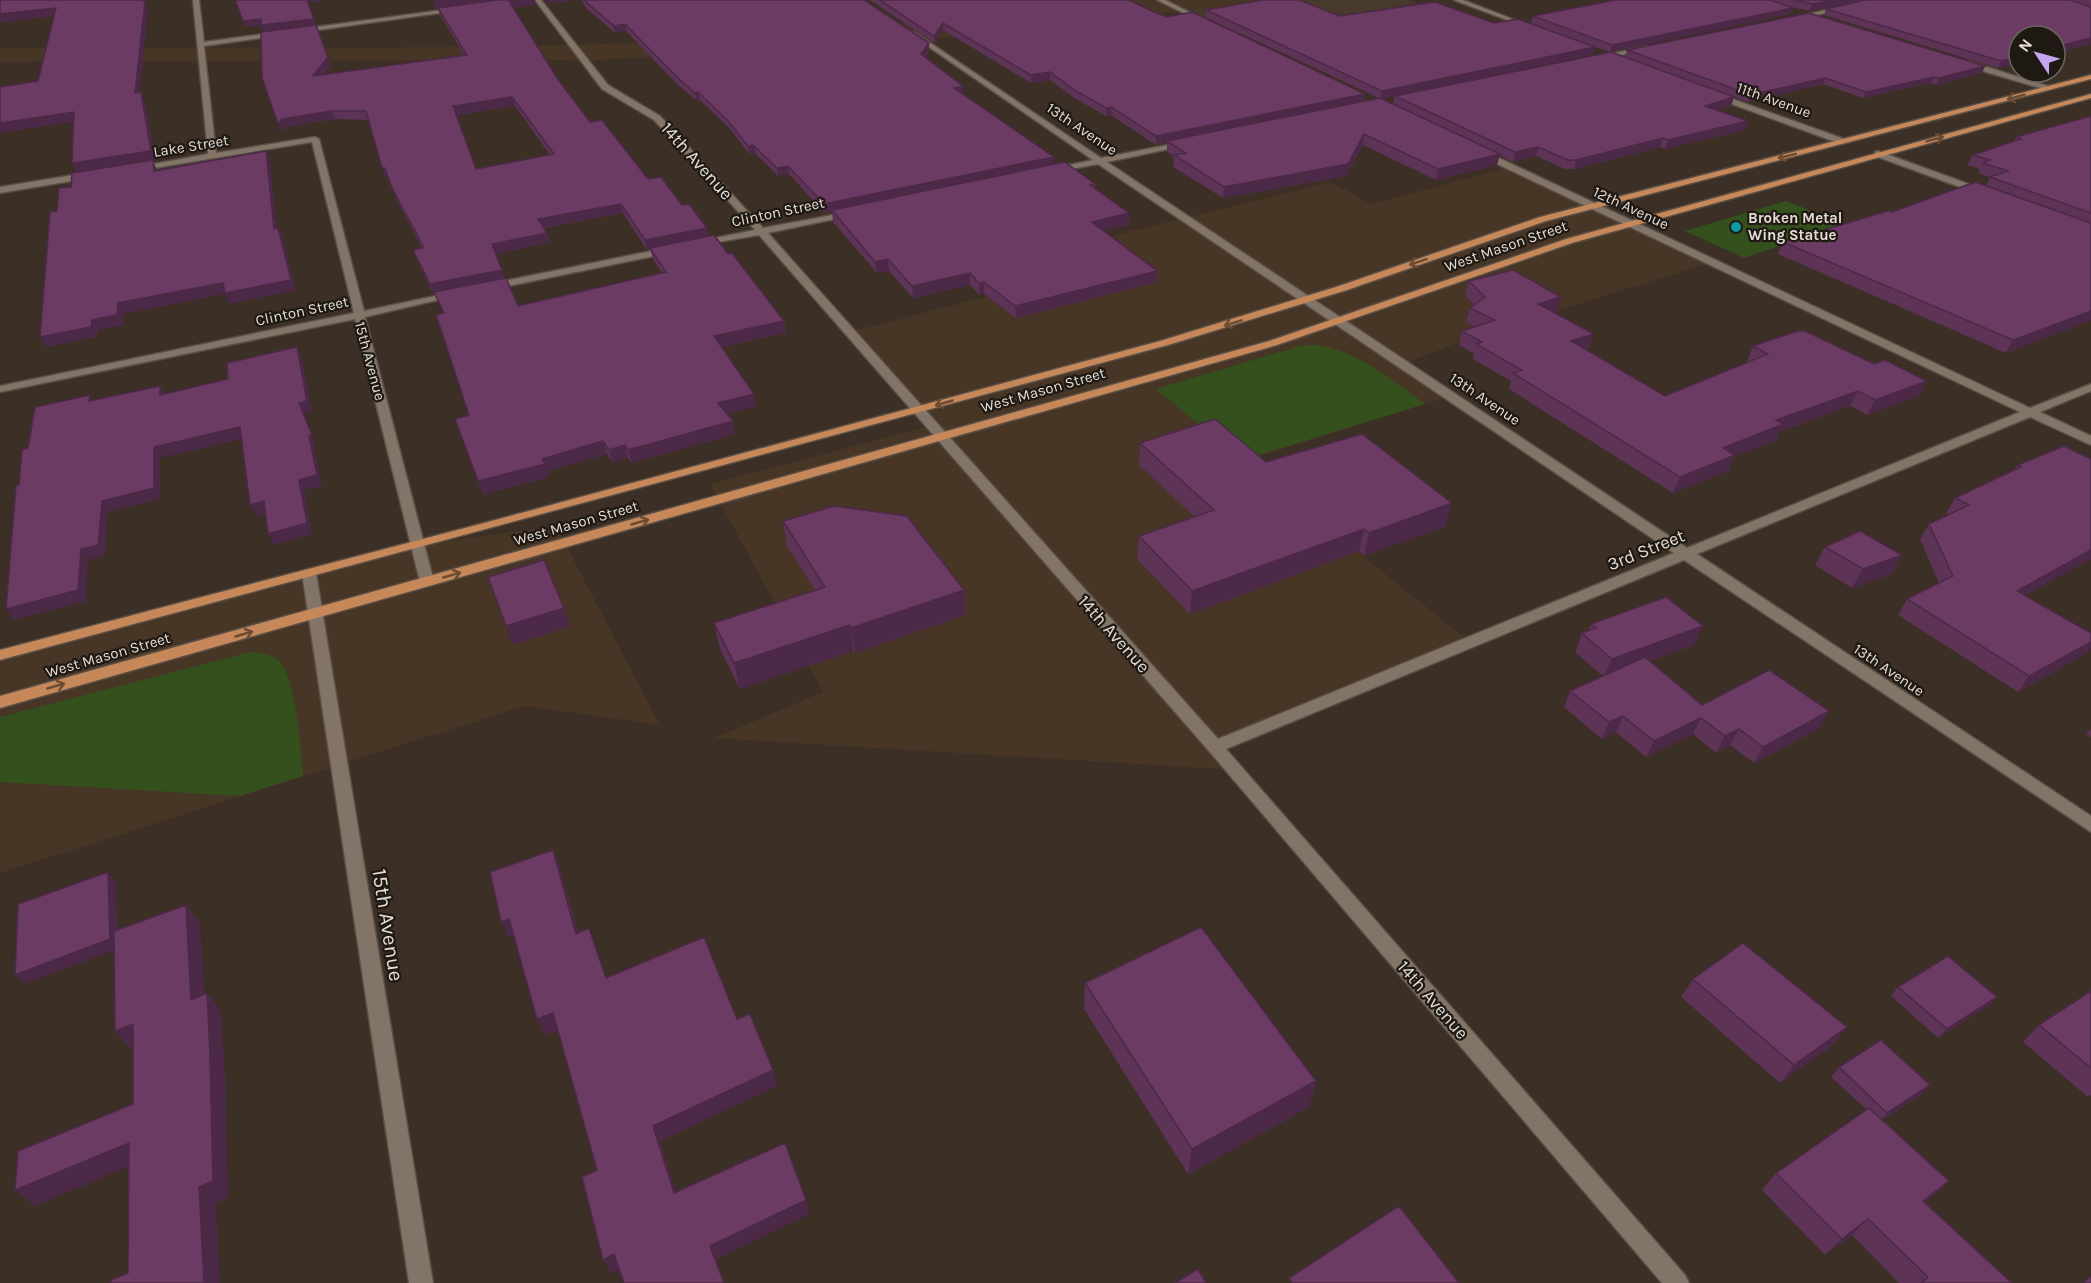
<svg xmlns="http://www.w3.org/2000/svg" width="2091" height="1283" viewBox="0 0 2091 1283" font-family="Karla,sans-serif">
  <rect width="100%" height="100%" fill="#3c2f25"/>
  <!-- built -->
  <path fill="#473526" d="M1116,0H1322L1182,11L1049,28L883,44L597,60L0,62V48L480,47L721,41L1058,9Z
    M1511,167L1712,262L1462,341L1404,364L1451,396L1245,461L1470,642L1215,747L1234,770L714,738L823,692L710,484L930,426L849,332L1043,282L1018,259L1331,182L1371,204Z
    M556,526L660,725L524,706L0,873V655L418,545Z"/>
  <!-- industrial -->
  <path fill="#473a2c" d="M1322,0H1409L1422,5L1237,37L1182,11Z"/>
  <!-- green -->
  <path fill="#34501d" d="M1786,201L1844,224L1744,258L1685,231Z
    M1315,345C1355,349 1393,381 1425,404L1242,460L1156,389L1300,346Z
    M250,652C258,653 270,654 277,659C296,672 301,752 303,776L240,796L0,782V717Z"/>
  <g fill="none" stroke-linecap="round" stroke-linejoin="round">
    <defs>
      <path id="minor" d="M193,0H199L204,42L458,8L461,10L204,46L216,153L315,137L319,139L364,311L454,292L459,295L365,317L434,582L432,585H422L420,582L355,319L0,392V386L354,313L312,142L136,171L132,168L208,154Z
        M535,0H541L608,85L660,116L763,228L854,211V215L768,233L1218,739L1674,553L1098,164L1050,173V169L1093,160L910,34V32H914L1101,158L1188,141V145L1107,162L1687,548L2020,412L1476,154V150H1482L2030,408L2091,384V391L2040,412L2091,436V445L2030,417L1697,554L2091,816V832L1684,560L1226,749L1685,1275L1689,1283H1662L1209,751L759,235L695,246V242L755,230L654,120L602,89Z
        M1157,0H1165L1209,22L1204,23Z
        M1454,0H1463L1533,27L1528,28Z
        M1870,0H1882L1794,20L1791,18Z
        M1647,46L1649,49L1597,60L1593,58Z
        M1962,61H1968L2054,88L2047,90L1962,65Z
        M1713,92L1847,140L1848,142L1841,144L1710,96Z
        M1878,151L1985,190L1986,192L1979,194L1875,156V152Z
        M92,172L95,173V177L0,193V187Z
        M671,247L676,250L674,252L489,290L484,287L489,284Z
        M309,569L316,573L433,1283H409L302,573Z"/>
      <path id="primary" d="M2091,75V79L1546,221L1347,290L1168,345L0,660V650L484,523L1160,341L1339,286L1540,217Z
        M2091,94V98L1572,243L1277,345L0,708V696L1269,341L1566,239Z"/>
    </defs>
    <!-- minor casing -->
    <use href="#minor" stroke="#594e45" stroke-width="3"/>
    <!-- primary casing -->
    <use href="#primary" stroke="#594e45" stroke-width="3"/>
    <!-- minor -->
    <use href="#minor" fill="#837468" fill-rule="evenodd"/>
    <!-- primary -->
    <use href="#primary" fill="#c68859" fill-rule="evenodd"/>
  </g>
  <!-- wall -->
  <path fill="#5d3356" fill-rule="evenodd" d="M433,0H535L536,5L513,8L557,78L590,122L648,179L682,205L709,236L728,254L784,321L786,333L721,347L754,394L756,406L727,414L735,434L632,463L628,458L612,462L607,454L547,471L549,477L483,494L455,419L469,415L443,313L435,294H433L417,259L413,250L422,248L396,198L388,177H385L368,120L335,119L285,127L282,132L331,65L323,75L465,56L440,15L438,8L436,9ZM515,106L550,155L476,169L456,115ZM623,213L647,250L650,249L653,259L662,273L518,306L505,278L496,254L550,242L544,228Z
    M581,0H864L929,43V51L925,57L963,86V94L1054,165L1095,184V189L1129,213V225L1103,230L1157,282L1016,318L984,294L979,295L970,285L913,298L889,271L877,273L833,222L832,212L825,213L789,174L778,176L755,153L749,154L730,129L700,100H696L679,86L626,31L615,33L587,9Z
    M870,0H1129L1154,12L1365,94L1364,101L1379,98L1206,17V10L1494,23L1595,47L1593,54L1381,99L1393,104L1395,96L1734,97L1731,106L1717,110L1748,121L1745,130L1665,149L1660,147L1574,169H1565L1536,156L1513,162L1500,155L1497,165L1436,180L1363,145L1346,176L1223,198L1173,167L1174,157L1167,152V142L1156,145L1111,115L1106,116L1076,99L1050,80L1031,83L943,30L934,43Z
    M1616,0H2091V44L2055,53L2019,36V63L1998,68L1824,15L1826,9L1850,3L1809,11L1783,5L1793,8L1790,14L1610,52L1531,23L1533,16Z
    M1627,50L1985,66L1982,73L1936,85L1931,83L1863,98L1823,84L1748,102L1625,57Z
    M2091,116V320L2006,353L1778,254L1783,242L1986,186L1990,177L1978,173L1980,169L1967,165L1973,155L2014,141L2016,137Z
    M1469,281L1561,297L1557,312H1554L1594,334L1589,348L1585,350L1665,396L1748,362L1747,361L1753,346L1919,396L1867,415L1850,406L1779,432L1776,440L1734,457L1728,471L1673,493L1509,389L1511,381L1473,359L1474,354L1459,345L1462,331L1475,327L1466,322L1470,308L1474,304L1465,295Z
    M1140,443L1266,462L1446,526L1364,556L1359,551L1190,614L1137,559L1139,536L1195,517L1139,465Z
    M2064,446L2091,559L2025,595L2087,653L2018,692L1898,615L1907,599L1939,583L1920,539L1929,524L1949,514L1946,513L1955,498L2015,469L2018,465Z
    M783,521L964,590L965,615L855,653L853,651L740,689L720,649L714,623L815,590L787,546Z
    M1825,547L1892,574L1852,588L1815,565Z
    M1591,624L1694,645L1650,661L1702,705L1820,728L1754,763L1730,745L1716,753L1693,734L1646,757L1616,732L1602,739L1564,707L1570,691L1603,676L1575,652L1582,633L1588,631Z
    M2091,729V737L2086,734Z
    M1693,979L1833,1045L1780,1083L1681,997Z
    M1085,983L1316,1081L1309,1107L1188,1174L1084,1009Z
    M1898,987L1997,997L1988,1006L1938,1038L1891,996Z
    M2091,991V1095L2088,1097L2023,1042L2039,1025Z
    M1839,1067L1922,1094L1882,1120L1949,1181L1924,1203L2012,1283H1899L1852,1235L1825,1255L1762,1190L1776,1173L1867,1110L1831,1077Z"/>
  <!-- shaded-wall -->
  <path fill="#4c2946" d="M307,0H322V1L308,3Z
    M447,0H500L436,9L434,2Z
    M514,0H535L536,5L511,8L509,1Z
    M546,0H576L547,4Z
    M1835,0H1869L1809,11L1812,4Z
    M145,2L148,10L139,102L135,93Z
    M56,8L60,15L0,23V14Z
    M1793,8L1790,14L1610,52L1612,45Z
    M261,19L264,25L245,27L243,21Z
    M314,19L316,25L264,32L261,25Z
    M943,23V30L934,43V36Z
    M625,24L626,31L615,33L614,26Z
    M2091,38V44L2055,53V47Z
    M929,43V51L921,62V54Z
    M1595,47L1593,54L1380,99L1382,91Z
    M328,57L331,65L317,85L313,76Z
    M2019,57V63L1998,68L2001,61Z
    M1985,66L1982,73L1936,85L1939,78Z
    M1050,72V80L1031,83V75Z
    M1934,77L1931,83L1863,98L1866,92Z
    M1825,78L1823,84L1748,102L1751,95Z
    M963,86V94L954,88Z
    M141,92L145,101L156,160L153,161L157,170L158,180L154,171L77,172L72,163Z
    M698,92L700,100H696L695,93Z
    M1365,94L1364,102L1167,141V142L1156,145V136Z
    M512,97L515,106L455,115L453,106Z
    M1734,97L1731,106L1702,114L1705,106Z
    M1111,107V115L1106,116V108Z
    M332,111L335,119L285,127L282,132L278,124L282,119Z
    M74,112L79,121L0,133V123Z
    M1748,121L1745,130L1665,149L1668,140Z
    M1364,134L1363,145L1346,176L1223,198L1224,187Z
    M1663,138L1660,147L1574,169L1576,160Z
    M753,145L755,153L749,154L748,146Z
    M1538,147L1536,156L1513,162L1515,152Z
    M266,151L270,160L278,238L274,229Z
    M1500,154L1497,165L1436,180L1438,169Z
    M1054,157V166L825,213L824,204Z
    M788,166L789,174L778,176L777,168Z
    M382,168H385L389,177H385Z
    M621,204L623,213L541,228L538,219Z
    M1129,213V225L1091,233L1092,222Z
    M278,228L283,238L296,290L229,304L225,294L124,314L123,325L98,330L97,337L46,347L40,337L118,303Z
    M707,228L709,237L647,250L645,240Z
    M547,233L550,242L495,254L492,244Z
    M888,259L889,271L877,273L875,262Z
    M502,270L506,279L433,294L430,284Z
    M1157,271V282L1016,318L1015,306Z
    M970,273V285L913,298L912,286Z
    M984,282V294L979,295V283Z
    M1561,297L1557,312L1534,318L1538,304Z
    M2091,311V320L2006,353L2013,340Z
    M784,321L786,333L716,348L714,336Z
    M1594,334L1589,348L1567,356L1571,341Z
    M297,347L302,357L312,411L304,413L316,446L314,447L322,486L304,490L312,534L274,545L268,534L299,480V403Z
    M1927,381L1919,396L1867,415L1875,400Z
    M160,386L165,396L160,395Z
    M1858,391L1850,406L1779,432L1776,440L1734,457L1728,471L1673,493L1680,477L1723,448L1776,420Z
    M754,394L756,406L721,416L718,403Z
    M733,421L735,434L632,463L628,450Z
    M240,427L246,438L160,458V499L108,512L105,556L88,560L86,601L14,620L6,609L81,549L102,501L154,447Z
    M603,441L607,454L547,471L549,477L483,494L478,481L542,459Z
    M625,445L628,458L612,462L609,450Z
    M264,501L269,512L256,516L250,505Z
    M1452,503L1446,526L1364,556L1369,533Z
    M1364,529L1359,551L1190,614L1192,591Z
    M2091,550V559L2006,606L2017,591Z
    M1902,555L1892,574L1852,588L1863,569Z
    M964,590L965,615L855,653L851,628Z
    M564,608L571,626L513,645L506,626Z
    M850,625L853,651L740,689L734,663Z
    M1703,626L1694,645L1604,677L1612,659Z
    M2091,642V648L2087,653L2018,692L2029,676Z
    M1829,711L1820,728L1754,763L1763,747Z
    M1623,716L1616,732L1602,739L1609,722Z
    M1701,718L1693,734L1646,757L1654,741Z
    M1739,729L1730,745L1716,753L1725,736Z
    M553,850L560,866L583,950L576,934Z
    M108,872L116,882L118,949L24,984L15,975Z
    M186,905L200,923L206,1017L191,1000Z
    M509,919L517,935L509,938L501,922Z
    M207,993L221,1011L225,1073L228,1197L216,1203L220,1283H204L199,1187Z
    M1997,997L1988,1006L1938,1038L1947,1029Z
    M553,1013L560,1029L545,1035L537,1019Z
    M133,1024L149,1042L131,1049L115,1031Z
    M1847,1027L1833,1045L1780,1083L1794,1065Z
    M773,1070L778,1086L660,1141L681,1207L674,1193L653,1126Z
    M1316,1081L1309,1107L1188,1174L1192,1149Z
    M1930,1085L1922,1094L1879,1122L1887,1113Z
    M129,1143L146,1159L35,1206L15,1190Z
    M1949,1181L1931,1198L1905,1218L1923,1201Z
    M806,1200L810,1214L716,1260L724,1283L710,1246Z
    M1868,1219L1852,1235L1825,1255L1842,1239Z
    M614,1254L622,1268L611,1274L603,1260Z"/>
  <!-- building -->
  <path fill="#6c3b64" stroke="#4c2946" stroke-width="1.5" fill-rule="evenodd" d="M0,0H142L145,2L135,93L141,92L151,151L72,163L74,112L0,123V87L38,81L56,8L0,14Z
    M235,0H307L314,19L261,25V19L243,21Z
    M433,0H447L434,2Z
    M497,0H514L509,1L557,78L590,122L602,120L648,179L661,177L682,205L689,204L707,228L645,240L621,204L538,219L547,233L492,244L502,270L430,284L413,250L424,248L392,188L385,168H382L366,111H332L282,119L278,124L262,78L261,32L316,25L328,57L313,76L467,55L438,8ZM512,97L554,154L476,169L453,106Z
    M584,0H864L929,43L921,54L963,86L954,88L1054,157L824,204L788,166L777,168L753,145L748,146L728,121L698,92L695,93L678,78L625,24L614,26Z
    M880,0H1129L1154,12L1167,17L1192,12L1365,94L1156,136L1111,107L1106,108L1076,91L1050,72L1031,75L943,23L934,36Z
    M1263,0H1299L1340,16L1435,2L1494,23L1518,19L1595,47L1382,91L1206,10Z
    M1616,0H1770L1793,8L1612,45L1533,16Z
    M1794,0H1835L1812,4Z
    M1865,0H2071L2091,7V38L2055,47V36H2019V57L2001,61L1826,9Z
    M1809,13L1985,66L1939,78L1934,77L1866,92L1825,78L1751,95L1627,50Z
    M1611,52L1734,97L1705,106L1748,121L1668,140L1663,138L1576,160H1568L1538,147L1515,152L1395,96Z
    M1380,98L1500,154L1438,169L1364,134L1348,164L1224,187L1174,155L1186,153L1167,141Z
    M2091,116V213L1990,177L2008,171L1983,163L1990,160L1973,155L2021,139L2016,137Z
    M266,151L274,229L278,228L291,280L225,293L223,283L118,303L117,315L92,320L91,327L40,337L50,212L57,211L59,188L71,187L72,173L153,160L154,171Z
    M1065,162L1095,184L1090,185L1129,213L1092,222L1157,271L1015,306L984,282L979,283L970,273L912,286L888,259L875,262L832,210Z
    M1975,182L2091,223V311L2013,340L1783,242L1888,211L1892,212Z
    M714,235L728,254L732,253L784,321L714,336L754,394L718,403L733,421L628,450L625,445L609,450L603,441L542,459L545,464L478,481L455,419L469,415L436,315L444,313L434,292L506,278L518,306L666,272L650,248Z
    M1513,270L1561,297L1538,304L1594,334L1571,341L1665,396L1768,354L1753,346L1798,331H1805L1874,364L1885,360L1927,381L1875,400L1858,391L1776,420L1783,424L1723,448L1735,455L1680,477L1513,373L1522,370L1476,344L1482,342L1462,331L1495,320L1470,308L1485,297L1469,281Z
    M297,347L307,401L299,403L312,435L309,436L317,475L299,480L307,523L268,534L264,501L250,505L240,427L154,447V488L102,501L98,545L81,549L78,590L6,609L16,485H19L22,450L28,448L35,407L90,395L89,401L160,386V395L228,379L227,363Z
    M1215,419L1266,462L1362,434L1452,503L1369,533L1364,529L1192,591L1139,536L1214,510L1140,443Z
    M2064,446L2091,459V550L2017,591L2091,633V642L2029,676L1907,599L1953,576L1929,524L1969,505L1955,498L2021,467L2018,465Z
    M834,506L907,516L964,590L851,628L850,625L734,663L714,623L825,587L783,521Z
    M1860,531L1902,555L1863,569L1825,547Z
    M544,560L564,608L506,626L488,577Z
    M1666,597L1703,626L1612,659L1582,633L1596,628L1591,624Z
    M1645,657L1702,705L1769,670L1829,711L1763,747L1739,729L1725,736L1701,718L1654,741L1623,716L1609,722L1570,691Z
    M553,850L576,934L589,928L606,978L704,937L737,1019L750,1014L773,1070L653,1126L674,1193L785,1143L806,1200L710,1246L724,1283H624L614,1254L603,1260L582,1177L597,1170L553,1013L537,1019L509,919L501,922L490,872Z
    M108,872L110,939L15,975L18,904Z
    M186,905L191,1000L207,993L210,1056L213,1181L199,1187L204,1283H111V1280L128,1273L129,1143L15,1190L18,1151L133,1104V1024L115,1031L114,931Z
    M1201,927L1316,1081L1192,1149L1085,983Z
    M1743,943L1847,1027L1794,1065L1693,979Z
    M1948,956L1997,997L1947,1029L1898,987Z
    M2091,991V1068L2039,1025Z
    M1881,1040L1930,1085L1887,1113L1839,1067Z
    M1869,1108L1949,1181L1923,1201L2012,1283H1921L1928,1277L1868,1219L1842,1239L1776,1173Z
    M1399,1206L1459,1283H1292L1289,1278Z
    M1198,1269L1206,1283H1175Z
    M2091,1276V1283H2083Z"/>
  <!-- one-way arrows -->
  <defs><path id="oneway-shaft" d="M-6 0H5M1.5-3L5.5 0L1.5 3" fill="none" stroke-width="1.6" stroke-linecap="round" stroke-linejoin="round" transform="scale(1.5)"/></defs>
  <g stroke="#6a4b33">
    <use href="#oneway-shaft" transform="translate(2016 97) rotate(165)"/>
    <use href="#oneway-shaft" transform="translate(1935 139) rotate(-15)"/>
    <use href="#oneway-shaft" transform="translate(1787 156) rotate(166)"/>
    <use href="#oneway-shaft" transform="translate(1418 262) rotate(161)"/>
    <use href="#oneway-shaft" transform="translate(1233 323) rotate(163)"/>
    <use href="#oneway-shaft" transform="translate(944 403) rotate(164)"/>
    <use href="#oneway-shaft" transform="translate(640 522) rotate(-16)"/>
    <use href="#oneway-shaft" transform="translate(452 575) rotate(-16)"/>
    <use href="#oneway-shaft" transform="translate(244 634) rotate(-16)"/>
    <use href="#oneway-shaft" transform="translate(56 686) rotate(-16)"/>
  </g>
  <!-- markers -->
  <circle fill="#0f9aa8" stroke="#1f1914" stroke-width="2" cx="1736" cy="227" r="6"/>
  <g text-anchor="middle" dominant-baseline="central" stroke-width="4.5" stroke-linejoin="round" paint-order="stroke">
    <!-- far-street labels -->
    <g font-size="15" fill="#e4dcd5" stroke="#1f1914">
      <text transform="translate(1774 100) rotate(20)">11th Avenue</text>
      <text transform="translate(1082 129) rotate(34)">13th Avenue</text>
      <text transform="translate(191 146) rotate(-9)">Lake Street</text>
      <text transform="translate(1631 208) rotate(25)">12th Avenue</text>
      <text transform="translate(778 212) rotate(-12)">Clinton Street</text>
      <text transform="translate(1506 246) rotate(-19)">West Mason Street</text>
      <text transform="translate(302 311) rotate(-12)">Clinton Street</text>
      <text transform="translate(370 361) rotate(75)">15th Avenue</text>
      <text transform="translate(1043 390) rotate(-16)">West Mason Street</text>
      <text transform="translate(1485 399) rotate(34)">13th Avenue</text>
      <text transform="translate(576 523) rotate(-16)">West Mason Street</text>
      <text transform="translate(108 655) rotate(-16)">West Mason Street</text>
      <text transform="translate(1889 670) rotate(34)">13th Avenue</text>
    </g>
    <!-- far-poi labels -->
    <g font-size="15" font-weight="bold" fill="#e4dcd5" stroke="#1f1914" text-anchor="start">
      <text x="1748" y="218">Broken Metal<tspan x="1748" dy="17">Wing Statue</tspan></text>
    </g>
    <!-- street labels -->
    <g font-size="18" fill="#e4dcd5" stroke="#1f1914">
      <text transform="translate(697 161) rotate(48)">14th Avenue</text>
      <text transform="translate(1646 550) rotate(-22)">3rd Street</text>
      <text transform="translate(1114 634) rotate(48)">14th Avenue</text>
      <text transform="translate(1433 1000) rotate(49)">14th Avenue</text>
    </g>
    <!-- near-street labels -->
    <g font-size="21" fill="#e4dcd5" stroke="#1f1914">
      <text transform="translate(388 925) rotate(81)">15th Avenue</text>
    </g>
  </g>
  <!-- north arrow -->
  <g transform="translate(2037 54) rotate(306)"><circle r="28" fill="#1f1914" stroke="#6e6761" stroke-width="1.5"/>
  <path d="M0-4.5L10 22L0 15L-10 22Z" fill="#c5a7f1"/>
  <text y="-9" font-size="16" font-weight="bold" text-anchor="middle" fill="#e4dcd5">N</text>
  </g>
</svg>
